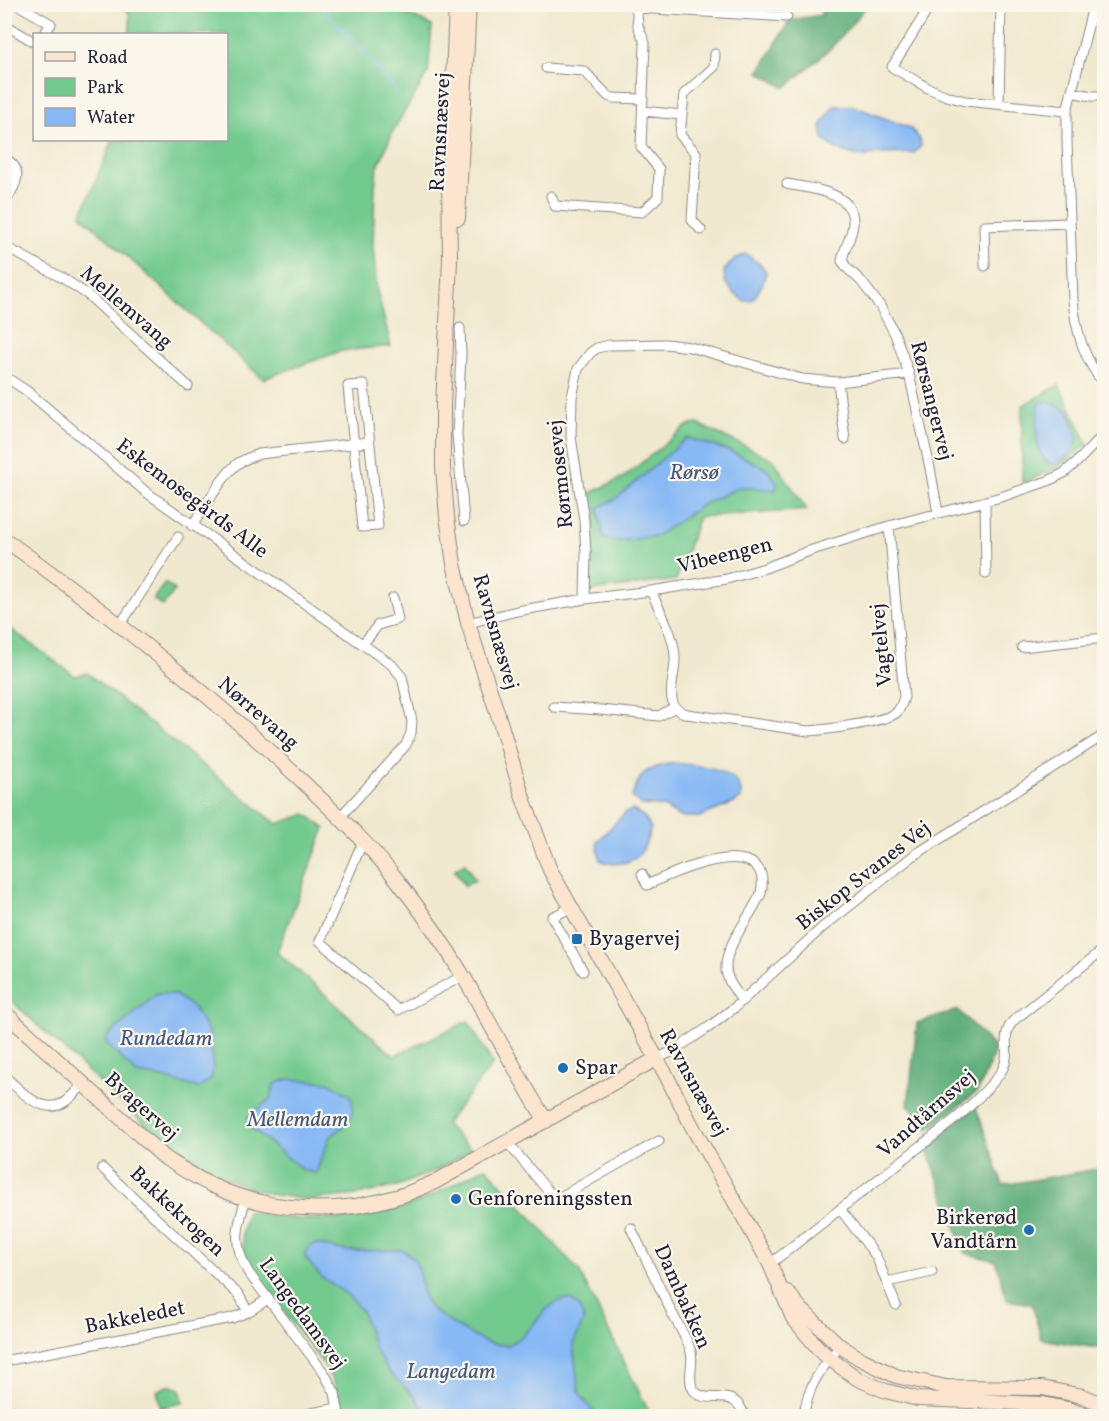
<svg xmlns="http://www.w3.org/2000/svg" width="1109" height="1421" viewBox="0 0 1109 1421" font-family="Vollkorn,serif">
  <rect width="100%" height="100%" fill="#fbf7ec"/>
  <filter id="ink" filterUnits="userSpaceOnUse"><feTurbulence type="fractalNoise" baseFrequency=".0167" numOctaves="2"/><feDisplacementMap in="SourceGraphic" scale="12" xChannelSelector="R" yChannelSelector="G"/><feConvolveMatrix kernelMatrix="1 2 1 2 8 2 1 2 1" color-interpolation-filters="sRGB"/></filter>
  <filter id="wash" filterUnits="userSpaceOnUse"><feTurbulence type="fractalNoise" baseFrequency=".008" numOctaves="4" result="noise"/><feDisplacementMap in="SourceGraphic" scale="24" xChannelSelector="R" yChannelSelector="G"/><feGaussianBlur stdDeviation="1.35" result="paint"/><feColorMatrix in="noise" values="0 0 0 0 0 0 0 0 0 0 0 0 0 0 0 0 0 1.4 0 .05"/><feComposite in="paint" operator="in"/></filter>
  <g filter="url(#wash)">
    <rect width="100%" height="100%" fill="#f1e9cf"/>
    <!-- green -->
    <path fill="#73ca8f" stroke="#4a7665" stroke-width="1.5" d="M121,5H389L432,26L428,73L394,129L377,169L375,187L373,246L377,291L391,346L341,351L263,379L81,215L113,140H226V34H130V14Z
      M1059,385L1088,444L1067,461L1053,470L1022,483V406Z
      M697,424L773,459L807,510L699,517L676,580L590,591L591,532L587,495L624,477L687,426Z
      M165,583L175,590L163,606L153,599Z
      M4,624L75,676L87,673L277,824L306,814L325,828L277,952L394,1056L468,1021L493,1064L445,1124L472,1150L437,1170L397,1186L357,1195L309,1200L275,1195L246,1187L218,1175L164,1142L5,995Z
      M465,863L475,880L465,886L454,870Z
      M486,1167L579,1271L651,1416H342L336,1387L325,1366L252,1270L244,1251L242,1232L247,1211C309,1225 370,1223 429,1197C448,1188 467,1177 486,1167Z
      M169,1385L180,1389L183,1402L161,1408L157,1391Z"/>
    <!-- forest -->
    <path fill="#5eae7a" stroke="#40685a" stroke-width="1.5" d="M819,5H868L832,47L785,88L759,72L790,20L822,15Z
      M958,1010L996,1049L978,1091L929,1129L908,1105L917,1023Z
      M976,1107L1003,1185L1104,1168V1349L1041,1339L1032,1304L1007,1300L996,1261L965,1253L926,1146Z"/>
    <!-- water -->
    <path fill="#88b9f4" stroke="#556e98" stroke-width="1.5" d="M834,106H853L910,128L920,139L921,146L914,153L878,154L861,157L836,149L823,139L821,126Z
      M746,254L762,266L766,272C763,283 760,291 752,300L744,301L733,292L725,282L724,271L734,259Z
      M1049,401C1055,404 1065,408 1069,413C1071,417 1078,435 1077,440C1076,451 1054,473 1044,459C1033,445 1038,421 1038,404Z
      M687,438L730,451L767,469L777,483L776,490L740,487L704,504L656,536L620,541L604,539L598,508L617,498Z
      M674,763C693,765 732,766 740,788C741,789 741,797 741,798L734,803L699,817H680L664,807L642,805L632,797C641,769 647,769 674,763Z
      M633,810L644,817L651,828C645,846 642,861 620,863C612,864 608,864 600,860L597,842L625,813Z
      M157,994H174L194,1008L209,1033L213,1070L211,1079L199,1088L159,1077L137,1074L106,1043L108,1036Z
      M288,1079L328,1082L351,1096L353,1111L348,1122L329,1138L316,1173L303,1170L249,1126L248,1117L270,1099L275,1084Z
      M315,1244L348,1251L401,1250C426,1258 416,1287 428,1305C433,1314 475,1338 486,1342C493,1345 502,1345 509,1345C514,1341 520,1338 525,1333C539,1320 549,1299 570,1299L580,1308L584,1320L573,1344L579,1392L593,1412L598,1416H428L416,1398L388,1371L375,1350L362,1312L348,1295L321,1277L305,1257C306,1249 308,1247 315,1244Z"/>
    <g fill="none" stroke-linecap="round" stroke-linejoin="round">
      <!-- stream -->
      <path stroke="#88b9f4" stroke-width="2" d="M318,4L373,62L397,92"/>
    </g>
  </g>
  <g filter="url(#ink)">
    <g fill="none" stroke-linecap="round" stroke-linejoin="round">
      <defs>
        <path id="street" d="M17,4L51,24L44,34
          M930,6L892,67L928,88L947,96L965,101L1067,111
          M637,8L787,17
          M1092,10L1067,111V141L1073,300C1076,333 1084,359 1104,384
          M4,24L34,42
          M546,68L584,71L608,96L613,98L643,99
          M1071,92L1092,96H1104
          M999,104L1001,4
          M643,111L682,115
          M4,158C27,170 14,188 4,204
          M787,184C811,189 855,191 853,224C852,237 844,248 842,261L847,268L861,281L880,306L895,334L909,374L930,468L938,513
          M551,196L555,206L642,212L658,197L659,169L641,147L645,43L638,26L636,4
          M701,230L692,220L696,153L680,135L684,94L714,67L715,54
          M4,246L64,279L88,295L188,386
          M985,266L984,226L1070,223
          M460,328L461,355L457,434L464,521
          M4,376L27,391L146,492L392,665L402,677L412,721L411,733L406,745L340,817
          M838,382L845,439
          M364,385L378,526L362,527L348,386Z
          M985,501L986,574
          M192,526C204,509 222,476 237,464C244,459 251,457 259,454L369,442
          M651,591C660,612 674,634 675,657C676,672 668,689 673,703C675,710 681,712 687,714L808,731C825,730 884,722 896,713C901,708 902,703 904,697L889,526
          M585,599L586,552L584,520L571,437L572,397L578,369L590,353L597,348L610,345L666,344L690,347L802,379L838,382L909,374
          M468,623L517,611L585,599L651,591L727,579L765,568L809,551L889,526L1001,497L1048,481L1064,473L1078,461L1104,434
          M120,625L178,537
          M363,644L378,625L398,619L393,598
          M1022,647L1104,638
          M554,707L601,710L659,716L675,707
          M363,841L320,941L398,1010L463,976
          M642,874L647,885C670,874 736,844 757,867C763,874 763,884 761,893C759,899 755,904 752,910C743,926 725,949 726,968C726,980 736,991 742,1001
          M571,908L552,917L583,971
          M656,1059L673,1051L709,1027L734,1008L823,927L913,856L1104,735
          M4,1076C20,1090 43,1118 66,1101C72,1096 78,1090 84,1084
          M507,1142L549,1192L555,1196H562L659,1141
          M102,1168L239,1295L248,1312
          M246,1198C237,1229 232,1243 248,1272L324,1373L335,1393L339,1416
          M840,1209L876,1256L896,1305
          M631,1228C645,1257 659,1286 673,1315C679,1326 688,1341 691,1352C694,1363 687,1379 693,1389C705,1408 736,1384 744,1416
          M770,1264L959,1116C971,1105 999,1080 1004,1066C1011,1050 1000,1037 1013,1021L1104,949
          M887,1282L932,1272
          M4,1361L232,1318L248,1312L268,1299
          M296,1416L338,1408
          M804,1416C807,1386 821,1369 840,1346"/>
        <path id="secondary" d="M456,4L449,179L450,261L443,405V468L447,517L454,564L468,623L498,715L523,798L550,870L666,1075L692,1126L770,1264L793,1318L818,1348L830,1359L858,1379L886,1391L918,1399L1043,1404L1068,1409L1088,1416
          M458,218L469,4
          M4,539C108,613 208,692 301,780C334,812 369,844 398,881C422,912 445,945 465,979C492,1026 517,1075 546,1121
          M4,1012L165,1158C181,1168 196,1178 213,1186C269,1212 337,1215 396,1197C409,1194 422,1187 435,1182L656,1059
          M787,1292L802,1310L840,1346L859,1358L896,1376L946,1387L1042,1388L1083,1396L1104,1405"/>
      </defs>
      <!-- street casing -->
      <use href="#street" stroke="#8a8685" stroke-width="11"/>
      <!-- secondary casing -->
      <use href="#secondary" stroke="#8a8685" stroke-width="16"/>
      <!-- street -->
      <use href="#street" stroke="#fff" stroke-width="9"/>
      <!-- secondary -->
      <use href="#secondary" stroke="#fbe5cf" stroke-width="14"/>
    </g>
  </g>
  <!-- markers -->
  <g fill="#1f6fb2" stroke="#fbf7ec" stroke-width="2">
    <rect x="571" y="933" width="12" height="12" rx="3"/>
    <circle cx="563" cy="1068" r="6"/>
    <circle cx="456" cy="1199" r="6"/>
    <circle cx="1029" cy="1230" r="6"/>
  </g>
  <g text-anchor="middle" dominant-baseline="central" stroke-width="4.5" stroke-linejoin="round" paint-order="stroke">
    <!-- street labels -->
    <g font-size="21" fill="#22223b" stroke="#fbf7ec">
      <text transform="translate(441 132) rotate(-87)">Ravnsnæsvej</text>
      <text transform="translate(126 308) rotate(41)">Mellemvang</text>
      <text transform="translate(931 401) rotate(76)">Rørsangervej</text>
      <text transform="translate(561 474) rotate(-96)">Rørmosevej</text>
      <text transform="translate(192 499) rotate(37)">Eskemosegårds Alle</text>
      <text transform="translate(725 556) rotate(-14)">Vibeengen</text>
      <text transform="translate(495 632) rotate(74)">Ravnsnæsvej</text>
      <text transform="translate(882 645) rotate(-95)">Vagtelvej</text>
      <text transform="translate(258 714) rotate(41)">Nørrevang</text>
      <text transform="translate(864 876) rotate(-38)">Biskop Svanes Vej</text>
      <text transform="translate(693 1083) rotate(61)">Ravnsnæsvej</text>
      <text transform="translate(141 1107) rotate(42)">Byagervej</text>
      <text transform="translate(927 1114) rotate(-41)">Vandtårnsvej</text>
      <text transform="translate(177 1212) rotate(43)">Bakkekrogen</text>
      <text transform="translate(682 1297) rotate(66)">Dambakken</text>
      <text transform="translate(302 1314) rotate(54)">Langedamsvej</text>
      <text transform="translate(135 1318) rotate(-11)">Bakkeledet</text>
    </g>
    <!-- poi labels -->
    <g font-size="21" fill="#22223b" stroke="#fbf7ec" text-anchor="start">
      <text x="589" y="939">Byagervej</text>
      <text x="575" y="1068">Spar</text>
      <text x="468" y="1199">Genforeningssten</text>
      <text x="1017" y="1218" text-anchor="end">Birkerød<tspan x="1017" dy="24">Vandtårn</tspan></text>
    </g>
    <!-- water labels -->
    <g font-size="22" font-style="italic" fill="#46577c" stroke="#fbf7ec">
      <text x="694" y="473">Rørsø</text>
      <text x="166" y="1039">Rundedam</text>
      <text x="298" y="1120">Mellemdam</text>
      <text x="451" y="1372">Langedam</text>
    </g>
  </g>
  <!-- margin -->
  <rect width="1109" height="1421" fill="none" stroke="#fbf7ec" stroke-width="24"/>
  <!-- legend -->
  <rect x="33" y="33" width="195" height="108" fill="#fbf7ec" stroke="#a4a2a5" stroke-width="1.5"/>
  <rect x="45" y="52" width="30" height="9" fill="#fbe5cf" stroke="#a4a2a5" stroke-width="1.5"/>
  <text x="87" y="63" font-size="18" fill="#22223b">Road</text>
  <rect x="45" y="78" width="30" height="18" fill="#73ca8f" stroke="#a4a2a5" stroke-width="1.5"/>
  <text x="87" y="93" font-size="18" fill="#22223b">Park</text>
  <rect x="45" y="108" width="30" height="18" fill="#88b9f4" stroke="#a4a2a5" stroke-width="1.5"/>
  <text x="87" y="123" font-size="18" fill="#22223b">Water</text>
</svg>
